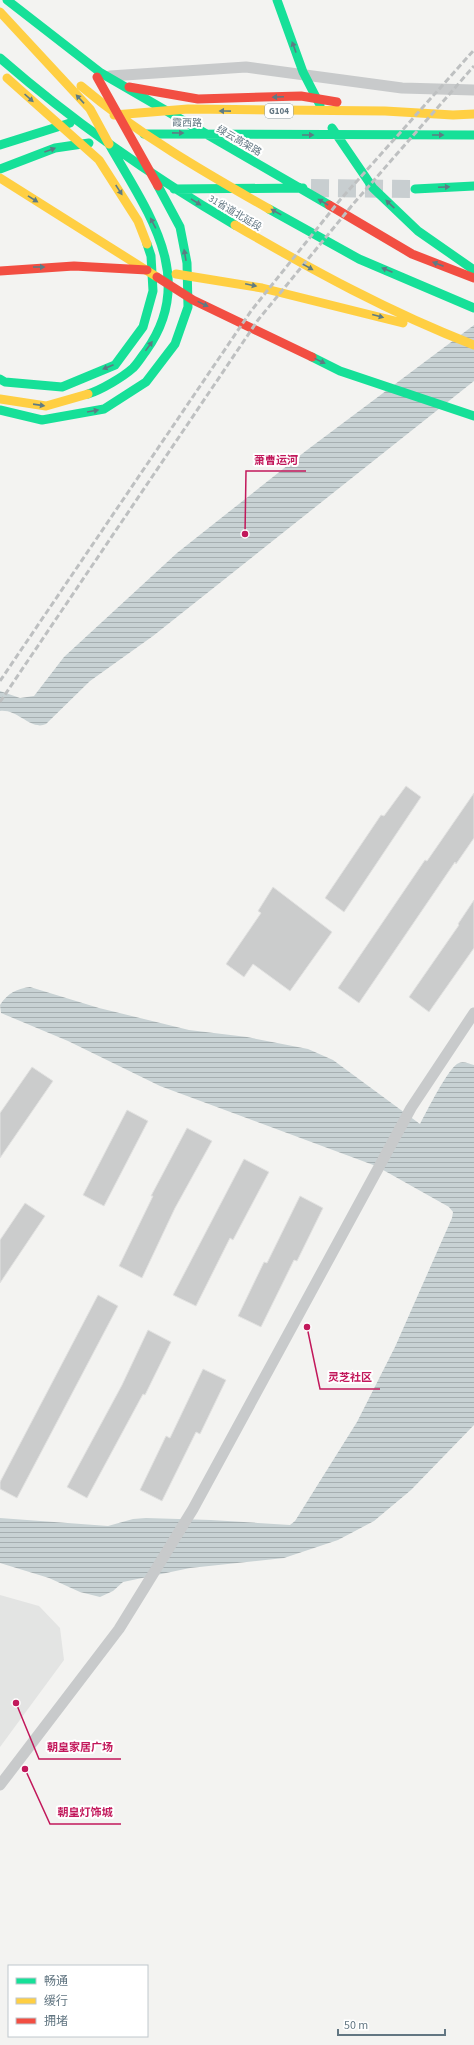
<svg xmlns="http://www.w3.org/2000/svg" width="474" height="2045" viewBox="0 0 474 2045" font-family="'Source Sans 3','Noto Sans SC',sans-serif">
  <defs>
    <pattern id="water-rules" width="6" height="5" patternUnits="userSpaceOnUse"><rect width="6" height="5" fill="#c8d2d4"/><path d="M0 2.5h6" fill="none" stroke="#a6afb1"/></pattern>
  </defs>
  <rect width="100%" height="100%" fill="#f3f3f1"/>
  <!-- built -->
  <path fill="#e3e4e3" d="M0,1595L39,1606L60,1628L64,1660L0,1747Z"/>
  <!-- water -->
  <path fill="url(#water-rules)" d="M474,325V381L153,636L90,681L46,724C31,731 18,709 0,711V691L20,698L34,696L64,657L177,553L307,450Z
    M30,987L99,1008L189,1030L247,1037L308,1049L333,1060L420,1124C426,1113 449,1066 459,1063C464,1061 469,1064 474,1065V1425L411,1490L374,1521L338,1540L284,1558L190,1568L123,1582L113,1591L100,1597L80,1592L49,1578L0,1563V1518L108,1526L133,1519L146,1518L211,1520L290,1525L295,1521L357,1422L395,1347L452,1218L453,1212L449,1207L376,1166L160,1086L68,1041L1,1013L0,1005C8,993 16,989 30,987Z"/>
  <!-- building -->
  <path fill="#cbcccc" stroke="#e2e2e1" d="M406,786L421,797L344,912L325,898L381,815L384,816Z
    M474,793V838L456,864L455,862L359,1003L338,988L425,860L427,861Z
    M273,887L332,932L290,991L253,964L244,977L226,964L261,913L258,911Z
    M474,900V948L429,1012L409,997L459,925L458,924Z
    M32,1067L53,1081L0,1158V1113Z
    M127,1110L148,1121L104,1206L83,1195Z
    M187,1128L212,1141L175,1208L142,1278L119,1266L153,1196H151Z
    M244,1159L269,1172L233,1240L230,1238L196,1306L173,1295Z
    M300,1196L323,1208L297,1261L294,1260L261,1327L238,1316L264,1262L267,1263Z
    M25,1203L45,1216L0,1283V1240Z
    M98,1295L118,1306L17,1498L0,1489V1482Z
    M148,1330L171,1342L145,1395L143,1394L87,1498L67,1487L122,1385Z
    M203,1369L226,1380L200,1434L196,1432L162,1501L140,1490L166,1436L170,1438Z"/>
  <g fill="none" stroke-linecap="round" stroke-linejoin="round">
    <!-- primary-tunnel -->
    <path stroke="#c8ced0" stroke-width="18" stroke-dasharray="18 9" stroke-linecap="butt" d="M311,188L415,189"/>
    <!-- street -->
    <path stroke="#c8cacb" stroke-width="11" d="M110,76L246,67L402,88L474,90
      M0,1785L119,1629L145,1587L193,1509L411,1108L474,1013"/>
    <!-- fast -->
    <path stroke="#16e098" stroke-width="9" d="M7,0L101,73L329,205
      M277,0L303,72L320,105
      M0,58C71,120 153,177 235,225
      M332,128L373,188L418,231L474,270
      M144,134L474,135
      M0,145L70,123
      M0,169L55,148L89,143
      M174,189L303,188
      M415,189L474,186
      M269,209L359,259L474,308
      M312,357L340,371L474,416
      M0,379L5,382L62,387L115,365L143,327L153,291L151,256L147,244
      M88,394C101,390 123,377 133,368C138,363 142,356 146,351C199,277 146,210 109,144
      M0,410L42,420L104,409L146,382L175,344L188,307L187,263L180,227L158,186"/>
    <!-- slow -->
    <path stroke="#ffcf43" stroke-width="9" d="M0,12L90,109L109,144
      M7,78L99,160L138,221L147,244
      M81,86C138,134 204,172 269,209
      M114,115L188,109L385,111L453,115L474,114
      M0,178L157,277
      M235,225C312,270 391,313 474,345
      M176,274L262,288L403,323
      M0,399L46,406L88,394"/>
    <!-- jam -->
    <path stroke="#f24e42" stroke-width="9" d="M97,77L158,186
      M129,87L198,99L301,96L337,102
      M329,205L412,254L474,278
      M0,271L74,266L147,270
      M157,277L193,300L312,357"/>
    <!-- rail -->
    <path stroke="#bec0c1" stroke-width="3" stroke-dasharray="6 3" stroke-linecap="butt" d="M0,681L251,311L340,200L474,50
      M0,702L258,320L354,203L474,66"/>
  </g>
  <!-- one-way arrows -->
  <defs><path id="oneway-solid" d="M-6-.8H1V-3.2L6.5 0L1 3.2V.8H-6Z"/></defs>
  <g fill="#5e7b83">
    <use href="#oneway-solid" transform="translate(294 47) rotate(-110)"/>
    <use href="#oneway-solid" transform="translate(278 97) rotate(178)"/>
    <use href="#oneway-solid" transform="translate(29 98) rotate(42)"/>
    <use href="#oneway-solid" transform="translate(80 99) rotate(-133)"/>
    <use href="#oneway-solid" transform="translate(225 111) rotate(-179)"/>
    <use href="#oneway-solid" transform="translate(178 133) rotate(1)"/>
    <use href="#oneway-solid" transform="translate(308 135)"/>
    <use href="#oneway-solid" transform="translate(438 135)"/>
    <use href="#oneway-solid" transform="translate(50 150) rotate(-20)"/>
    <use href="#oneway-solid" transform="translate(444 187) rotate(-3)"/>
    <use href="#oneway-solid" transform="translate(119 190) rotate(57)"/>
    <use href="#oneway-solid" transform="translate(33 199) rotate(32)"/>
    <use href="#oneway-solid" transform="translate(196 202) rotate(32)"/>
    <use href="#oneway-solid" transform="translate(323 202) rotate(-150)"/>
    <use href="#oneway-solid" transform="translate(390 204) rotate(-137)"/>
    <use href="#oneway-solid" transform="translate(276 212) rotate(-151)"/>
    <use href="#oneway-solid" transform="translate(153 223) rotate(-118)"/>
    <use href="#oneway-solid" transform="translate(185 255) rotate(-100)"/>
    <use href="#oneway-solid" transform="translate(438 264) rotate(-159)"/>
    <use href="#oneway-solid" transform="translate(39 267)"/>
    <use href="#oneway-solid" transform="translate(308 267) rotate(29)"/>
    <use href="#oneway-solid" transform="translate(387 270) rotate(-157)"/>
    <use href="#oneway-solid" transform="translate(251 285) rotate(12)"/>
    <use href="#oneway-solid" transform="translate(203 304) rotate(26)"/>
    <use href="#oneway-solid" transform="translate(378 316) rotate(15)"/>
    <use href="#oneway-solid" transform="translate(149 346) rotate(-54)"/>
    <use href="#oneway-solid" transform="translate(320 361) rotate(26)"/>
    <use href="#oneway-solid" transform="translate(108 367) rotate(157)"/>
    <use href="#oneway-solid" transform="translate(39 405) rotate(8)"/>
    <use href="#oneway-solid" transform="translate(93 411) rotate(-10)"/>
  </g>
  <g text-anchor="middle" dominant-baseline="central" stroke-width="4" stroke-linejoin="round" paint-order="stroke">
    <!-- shield labels -->
    <rect fill="#fff" stroke="#919fa8" stroke-width="1" x="265" y="104" width="28" height="14" rx="3"/>
    <g font-size="9" font-weight="bold" fill="#627682">
      <text x="279" y="111">G104</text>
    </g>
    <!-- street labels -->
    <g font-size="10" fill="#627682" stroke="#fff">
      <text transform="translate(187 123) rotate(1)">霞西路</text>
      <text transform="translate(239 141) rotate(30)">绿云高架路</text>
      <text transform="translate(235 213) rotate(31)">31省道北延段</text>
    </g>
  </g>
  <!-- callouts -->
  <path fill="none" stroke="#c2185b" stroke-width="1.5" d="M245 534L246 471H306M307 1327L320 1389H380M16 1703L39 1759H121M25 1769L50 1824H121"/>
  <g fill="#c2185b" stroke="#fff" stroke-width="1.5">
    <circle cx="245" cy="534" r="4"/>
    <circle cx="307" cy="1327" r="4"/>
    <circle cx="16" cy="1703" r="4"/>
    <circle cx="25" cy="1769" r="4"/>
  </g>
  <g font-size="11" text-anchor="middle" font-weight="bold" fill="#c2185b" stroke="#fff" stroke-width="4" stroke-linejoin="round" paint-order="stroke">
    <text x="276" y="464">萧曹运河</text>
    <text x="350" y="1381">灵芝社区</text>
    <text x="80" y="1751">朝皇家居广场</text>
    <text x="85" y="1816">朝皇灯饰城</text>
  </g>
  <!-- legend -->
  <rect x="8" y="1965" width="140" height="72" fill="#ffffff" stroke="#c0c8cd"/>
  <rect x="16" y="1978" width="20" height="6" fill="#16e098" stroke="#c0c8cd"/>
  <text x="44" y="1985" font-size="12" fill="#627682">畅通</text>
  <rect x="16" y="1998" width="20" height="6" fill="#ffcf43" stroke="#c0c8cd"/>
  <text x="44" y="2005" font-size="12" fill="#627682">缓行</text>
  <rect x="16" y="2018" width="20" height="6" fill="#f24e42" stroke="#c0c8cd"/>
  <text x="44" y="2025" font-size="12" fill="#627682">拥堵</text>
  <!-- scale -->
  <path d="M338 2029v6h107v-6" fill="none" stroke="#627682" stroke-width="2"/>
  <text x="344" y="2029" font-size="12" fill="#627682" stroke="#ffffff" stroke-width="3" paint-order="stroke">50 m</text>
</svg>
